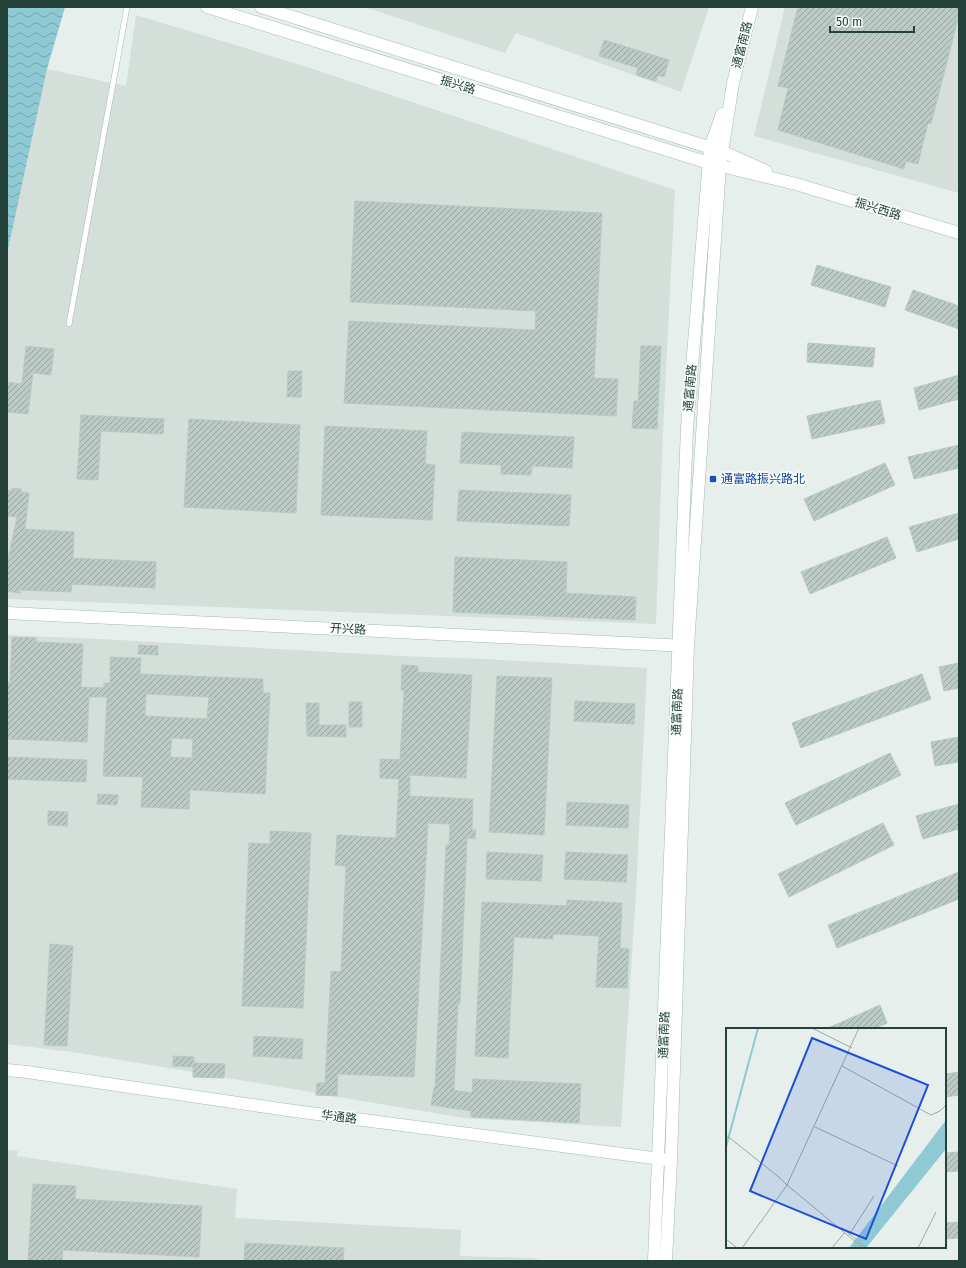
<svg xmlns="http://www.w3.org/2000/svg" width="966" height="1268" viewBox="0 0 966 1268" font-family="'Fira Sans','Noto Sans SC',sans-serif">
  <defs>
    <pattern id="water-waves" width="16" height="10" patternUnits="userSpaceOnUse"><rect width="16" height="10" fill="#8ec9d4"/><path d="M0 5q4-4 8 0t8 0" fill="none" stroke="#74a5ad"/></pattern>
    <pattern id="building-hatch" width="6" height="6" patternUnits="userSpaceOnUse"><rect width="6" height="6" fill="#bbcac4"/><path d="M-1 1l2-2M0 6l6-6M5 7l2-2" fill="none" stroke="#98a6a0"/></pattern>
  </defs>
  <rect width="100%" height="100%" fill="#e6efeb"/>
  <!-- built -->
  <path fill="#d4dfda" d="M364,7H709L681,92L516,33L505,53Z
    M785,7H959V193L754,136Z
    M136,15L301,65L675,190L663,430L656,624L7,599V254L47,69L126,86Z
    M7,635L101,639L401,656L485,659L647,668L636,893L621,1127L463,1118L80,1053L7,1044Z
    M7,1150L18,1151L17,1156L237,1189L235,1218L461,1230L460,1256L530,1258L549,1261H7Z"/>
  <!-- water -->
  <path fill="url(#water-waves)" d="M7,7H65L47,69L7,254Z"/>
  <!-- building -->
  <path fill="url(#building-hatch)" stroke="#b8c9c2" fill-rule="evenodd" d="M798,7H959V15L931,124L928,123L918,164L906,161L904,169L778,130L788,88L778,86Z
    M604,40L669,60L664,77L658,75L656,81L636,75L638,68L599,56Z
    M355,201L602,213L594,378L618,379L616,416L344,403L349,321L535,330L536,311L350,302Z
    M817,265L891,287L885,307L811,285Z
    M913,290L959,306V329L905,310Z
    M808,343L875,348L873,367L807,362Z
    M26,346L54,349L51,375L33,373L28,414L7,412V382L22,384Z
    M641,346H661L657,429L632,428L634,401H638Z
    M288,371H302L301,397H287Z
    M959,375V399L919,410L914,388Z
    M880,400L885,423L812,439L807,416Z
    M81,415L164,419L163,434L101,431L98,480L77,479Z
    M189,419L300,425L296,513L184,507Z
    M325,426L427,431L425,464L435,465L432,520L321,515Z
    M462,432L574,437L572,468L532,466L531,475L501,474V465L460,463Z
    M959,445V468L914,479L908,457Z
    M885,463L895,485L814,521L804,499Z
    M12,488L21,489V492L29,493L25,529L74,532L73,558L156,562L155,588L72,584L71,592L20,590V593L7,591V564L17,517L7,516V490L12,491Z
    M459,490L571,495L569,526L457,521Z
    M959,513V539L917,552L909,527Z
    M887,537L896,558L810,594L801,572Z
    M455,557L567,562L566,593L636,597L635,620L453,612Z
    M12,637L36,638V642L83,644L81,687L104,688V683H110V657L141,658L140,674L263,679V693H270L265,794L190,790L189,809L141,807L143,777L103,776L107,697H89L87,742L7,739V683H10ZM146,694L209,697L207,719L145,716ZM172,738L193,739L192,758L170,757Z
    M139,645L158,646V655L138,654Z
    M959,663V688L944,691L939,667Z
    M402,665L418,666V672L472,675L466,778L410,775V796L473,799L472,830H476L475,839L467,838L460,1004H458L454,1090L472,1093L473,1079L581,1084L579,1123L471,1117V1111L431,1105L434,1087L435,1088L446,845H449L450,824L428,823L414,1077L338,1074L337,1096L316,1095L317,1083H325L331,971L341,972L346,866L335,865L337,835L396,838L399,779L380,778V759L400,760L404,690H401Z
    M922,674L931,699L801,748L792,723Z
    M497,676L552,678L544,835L489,832Z
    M575,701L635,704L634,724L574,721Z
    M349,702H362V727H349Z
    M306,703H319V725H346V737L307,736Z
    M959,737V762L935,766L931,742Z
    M890,753L901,775L796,825L785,803Z
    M7,757L87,760L86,782L7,779Z
    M98,794L118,795L117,805L97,804Z
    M567,802L629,805L628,828L566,825Z
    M959,804V829L923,839L916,816Z
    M48,811L68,812L67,826L48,825Z
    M883,823L894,845L789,897L778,874Z
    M270,831L311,833L303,1008L242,1006L249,843L270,844Z
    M487,852L543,855L541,881L486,879Z
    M566,852L628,855L626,882L564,879Z
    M959,872V899L837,948L828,925Z
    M567,900L622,903L620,948L629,949L627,988L596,987L599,936L553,934V939L514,937L508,1058L475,1056L482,902L567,906Z
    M50,944L73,946L67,1046L44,1045Z
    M880,1005L887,1023L874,1029H826Z
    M254,1036L303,1039L302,1059L253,1056Z
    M173,1056L194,1057V1063L225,1064L224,1078L193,1077V1067L173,1066Z
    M959,1072V1095L945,1097V1074Z
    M959,1152V1171L945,1172V1153Z
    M33,1184L76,1186L75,1199L202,1206L199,1257L63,1250L62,1261H28Z
    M959,1222V1238L945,1239V1223Z
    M245,1243L344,1248L343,1261H244Z"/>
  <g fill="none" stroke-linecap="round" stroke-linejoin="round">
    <defs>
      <path id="lane" d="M69,324L127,7"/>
      <path id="secondary" d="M207,7L709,163L796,184L959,233
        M261,7L721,151L766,171
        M7,613L687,646
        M7,1070L27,1072L287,1110L668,1160
        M654,1261L687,428L710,148L722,114
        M666,1261L671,1160L688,646L720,165L733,83L752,7"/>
    </defs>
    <!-- lane casing -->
    <use href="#lane" stroke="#a8b8b2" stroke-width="6"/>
    <!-- secondary casing -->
    <use href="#secondary" stroke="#a4bbb3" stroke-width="13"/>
    <!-- lane -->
    <use href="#lane" stroke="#fff" stroke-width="5"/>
    <!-- secondary -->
    <use href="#secondary" stroke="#fff" stroke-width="12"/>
  </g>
  <!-- markers -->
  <rect fill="#1a4fb4" stroke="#f7fbf9" stroke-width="1.5" x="709" y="475" width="8" height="8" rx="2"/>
  <g text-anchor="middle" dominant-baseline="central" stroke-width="3.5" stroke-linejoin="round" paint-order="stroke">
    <!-- street labels -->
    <g font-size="12" fill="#24423a" stroke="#f7fbf9">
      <text transform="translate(742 45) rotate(-76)">通富南路</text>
      <text transform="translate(458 85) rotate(17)">振兴路</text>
      <text transform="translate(878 209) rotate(17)">振兴西路</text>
      <text transform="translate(690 388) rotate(-85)">通富南路</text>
      <text transform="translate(348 629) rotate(3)">开兴路</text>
      <text transform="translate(677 712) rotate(-88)">通富南路</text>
      <text transform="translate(664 1035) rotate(-88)">通富南路</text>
      <text transform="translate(339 1117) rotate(7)">华通路</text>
    </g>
    <!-- transit labels -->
    <g font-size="12" fill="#164399" stroke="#f7fbf9" text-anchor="start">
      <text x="721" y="479">通富路振兴路北</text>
    </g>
  </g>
  <!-- overview -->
  <g transform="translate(726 1028)">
    <rect width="220" height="220" fill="#e6efeb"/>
    <path d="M220,92V121L140,220H123Z" fill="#8ec9d4"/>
    <path fill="none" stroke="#8ec9d4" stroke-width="2" d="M0,119L32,0"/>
    <path fill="none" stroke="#98aaa4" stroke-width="1" d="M86,0L126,20M133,0L61,157L137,220M116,38L205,87L214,83L220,77M89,99L172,138M0,107L54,150M116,200L141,220M123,207L148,168M0,211L11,220M16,220L61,157L53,149M106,220L119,204M192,220L210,184"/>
    <path fill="#1d4ed8" fill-opacity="0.15" stroke="#1d4ed8" stroke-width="2" d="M86,10L202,57L140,211L24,163Z"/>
    <rect width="220" height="220" fill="none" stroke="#24423a" stroke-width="2"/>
  </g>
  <!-- border -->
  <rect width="966" height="1268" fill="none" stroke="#24423a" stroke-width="16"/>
  <!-- scale -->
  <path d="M830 26v6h84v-6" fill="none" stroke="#24423a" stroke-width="2"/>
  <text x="836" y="26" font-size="12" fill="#24423a" stroke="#f7fbf9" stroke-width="3" paint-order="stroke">50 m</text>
</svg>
